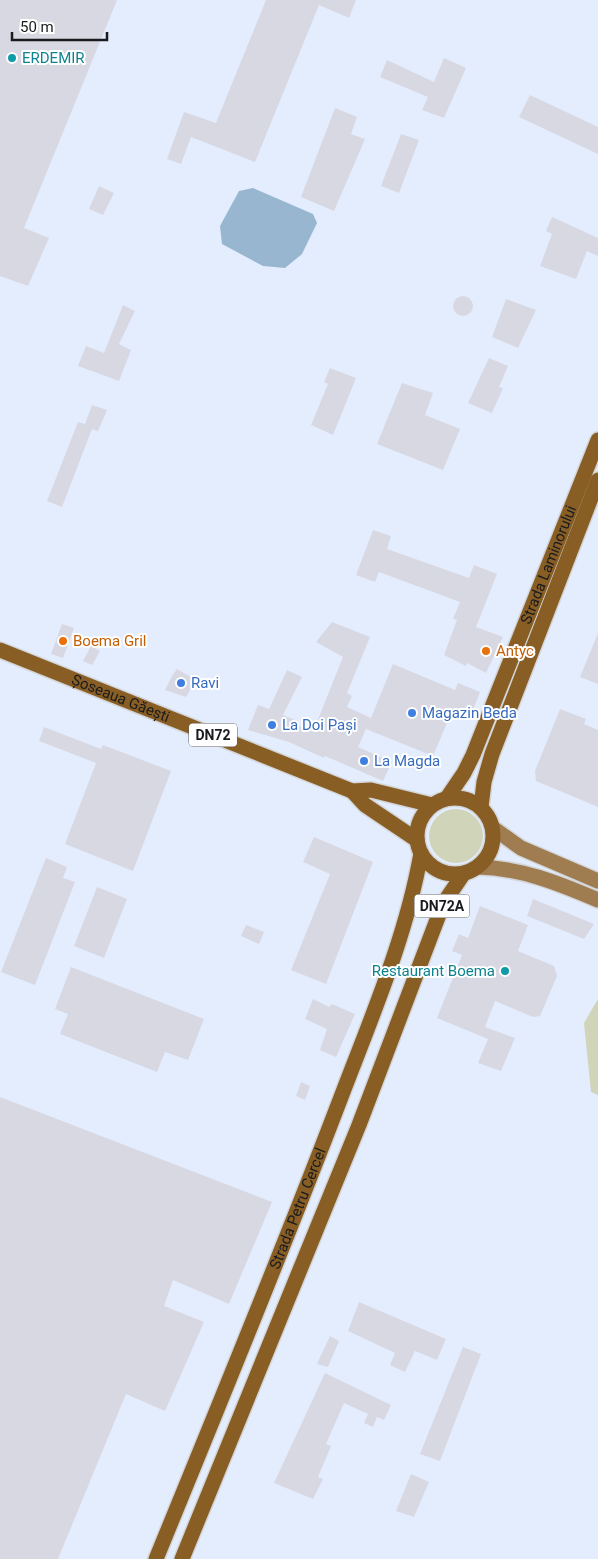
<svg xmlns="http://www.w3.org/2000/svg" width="598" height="1559" viewBox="0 0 598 1559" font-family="Roboto,sans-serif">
  <rect width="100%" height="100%" fill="#f7fafe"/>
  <!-- built -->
  <path fill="#e4edfe" d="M0,0H598V1559H0Z"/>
  <!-- green -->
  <path fill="#d0d5b9" d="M429 836a27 27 0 1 1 54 0a27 27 0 1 1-54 0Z
    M598,999V1095L591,1092L584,1023Z"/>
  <!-- water -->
  <path fill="#98b6cf" d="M253,188L313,214L317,223L302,254L285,268L263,266L222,244L220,226L239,191Z"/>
  <!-- building -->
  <path fill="#d8d8e3" d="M0,0H117L24,228L49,238L28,286L0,276Z
    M266,0H356L349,18L319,5L255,162L191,137L181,164L167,159L184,112L216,123Z
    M444,58L466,68L444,118L422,110L428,97L380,77L387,60L434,82Z
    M530,95L598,127V154L519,117Z
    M335,108L357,117L351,134L365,139L334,211L301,197Z
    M401,134L419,140L399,193L381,186Z
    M99,186L114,193L103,215L89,209Z
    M552,217L598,238V256L587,251L576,279L540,266L552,234L546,231Z
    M453 306a10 10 0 1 1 20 0a10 10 0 1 1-20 0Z
    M506,299L536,310L518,348L492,337Z
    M123,305L135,311L119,344L131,350L119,381L78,366L86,346L104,353Z
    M489,358L508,366L499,387L503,388L492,413L468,403Z
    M330,368L356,378L333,435L311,425L328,384L324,382Z
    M402,383L433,393L425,415L460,429L443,470L377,444Z
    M92,405L107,410L98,431L92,429L62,507L47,501L78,422L85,424Z
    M373,530L391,536L387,549L469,578L474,565L497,574L476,627L503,637L486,673L467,663L466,666L444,655L457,620L453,619L460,602L379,572L375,582L356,575Z
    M332,622L370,637L347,693L352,696L347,707L371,718L393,664L455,690L458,683L480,692L471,715L453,709L433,756L366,729L358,747L392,762L383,781L325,756L324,758L289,742L248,730L258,705L269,709L287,670L302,677L283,715L297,721L296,724L313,732L343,657L316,642Z
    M62,624L74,628L63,658L51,654Z
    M598,633V684L580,677Z
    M91,646L100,651L92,665L83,661Z
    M177,669L196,680L186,697L165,690L172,676Z
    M560,709L586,719L584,724L598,730V807L536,781L535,771Z
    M44,727L101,749L103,745L171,771L133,871L65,844L96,763L39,741Z
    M314,837L373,862L326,984L291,970L330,874L303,862Z
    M46,858L67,867L63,878L75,882L35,985L1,972Z
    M97,887L127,899L104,958L74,946Z
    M533,899L594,924L584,939L527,916Z
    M480,906L528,925L518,951L554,966L557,976L540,1016L533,1017L495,1001L485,1027L515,1038L501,1071L478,1063L488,1039L437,1018L462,955L452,951L459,934L468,938Z
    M246,925L264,932L259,944L241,936Z
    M71,967L204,1019L188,1060L165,1052L157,1072L60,1034L68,1014L55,1009Z
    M313,999L329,1007L332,1004L355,1014L336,1057L320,1050L327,1029L305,1019Z
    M301,1082L310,1086L305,1100L296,1096Z
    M0,1097L272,1202L229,1304L173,1280L164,1306L204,1322L165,1411L126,1394L58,1559H0Z
    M359,1302L446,1339L437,1360L415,1351L405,1372L390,1365L395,1353L348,1331Z
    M330,1336L339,1341L328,1367L317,1364Z
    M463,1347L481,1354L440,1461L420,1454Z
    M325,1373L391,1405L384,1420L377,1417L373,1427L364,1423L368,1414L344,1403L326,1444L331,1446L318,1477L323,1479L313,1499L274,1483Z
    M411,1474L429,1482L414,1517L396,1511Z"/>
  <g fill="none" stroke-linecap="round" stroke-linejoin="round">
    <defs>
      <path id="secondary" d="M493,828L521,848L598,881
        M478,867C521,868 558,883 598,900"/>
      <g id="primary">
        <path id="s1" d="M0,650L352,791L371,790L432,805"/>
        <path d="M352,791L365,805L417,840"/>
        <circle cx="455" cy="836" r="38"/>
        <path id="s2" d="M447,798L464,773L473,755L598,440"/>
        <path d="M481,807L484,782L492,754L598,480"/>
        <path id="s3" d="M156,1559C218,1408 280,1257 338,1105C369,1023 406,939 421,853"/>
        <path d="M182,1559L359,1125L443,904L464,873"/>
      </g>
    </defs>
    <!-- secondary casing -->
    <use href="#secondary" stroke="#d3d6da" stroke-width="18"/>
    <!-- primary casing -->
    <use href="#primary" stroke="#d3d6da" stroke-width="18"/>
    <!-- secondary -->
    <use href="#secondary" stroke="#a07c51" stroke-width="15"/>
    <!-- primary -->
    <use href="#primary" stroke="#895e24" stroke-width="15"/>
  </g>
  <!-- markers -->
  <g fill="#0f9aa8" stroke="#fff" stroke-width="2">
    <circle cx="12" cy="58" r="5"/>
    <circle cx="505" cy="971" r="5"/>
  </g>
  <g fill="#e8710a" stroke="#fff" stroke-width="2">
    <circle cx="63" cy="641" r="5"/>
    <circle cx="486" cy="651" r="5"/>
  </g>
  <g fill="#3f7fe0" stroke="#fff" stroke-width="2">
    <circle cx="181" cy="683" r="5"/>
    <circle cx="412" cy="713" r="5"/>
    <circle cx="272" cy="725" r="5"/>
    <circle cx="364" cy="761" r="5"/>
  </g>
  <g text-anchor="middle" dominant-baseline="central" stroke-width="4" stroke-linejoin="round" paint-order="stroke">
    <!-- shield labels -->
    <g fill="#fff" stroke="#5e5f62" stroke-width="1">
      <rect x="189" y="723.5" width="48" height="23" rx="4"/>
      <rect x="414.5" y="894.5" width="55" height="23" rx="4"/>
    </g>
    <g font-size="14" font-weight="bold" fill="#191b1f">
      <text x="213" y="735">DN72</text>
      <text x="442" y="906">DN72A</text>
    </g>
    <!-- culture labels -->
    <g font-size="15" fill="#0d838f" stroke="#fff" text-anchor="start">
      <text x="22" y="58">ERDEMIR</text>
      <text x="495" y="971" text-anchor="end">Restaurant Boema</text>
    </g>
    <!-- street labels -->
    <g font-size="15" fill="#191b1f" stroke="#fff">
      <text stroke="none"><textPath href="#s2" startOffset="255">Strada Laminorului</textPath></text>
      <text stroke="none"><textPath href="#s1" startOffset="130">Șoseaua Găești</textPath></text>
      <text stroke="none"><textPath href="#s3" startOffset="378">Strada Petru Cercel</textPath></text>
    </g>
    <!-- food labels -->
    <g font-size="15" fill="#c56008" stroke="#fff" text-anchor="start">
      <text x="73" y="641">Boema Gril</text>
      <text x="496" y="651">Antyc</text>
    </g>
    <!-- shop labels -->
    <g font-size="15" fill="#366cbe" stroke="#fff" text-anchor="start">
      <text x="191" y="683">Ravi</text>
      <text x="422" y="713">Magazin Beda</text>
      <text x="282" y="725">La Doi Pași</text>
      <text x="374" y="761">La Magda</text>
    </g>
  </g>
  <!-- scale -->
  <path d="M12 32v8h95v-8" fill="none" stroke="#191b1f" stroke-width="2.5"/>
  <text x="20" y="32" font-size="15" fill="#191b1f" stroke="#ffffff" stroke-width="4" paint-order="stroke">50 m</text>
</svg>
